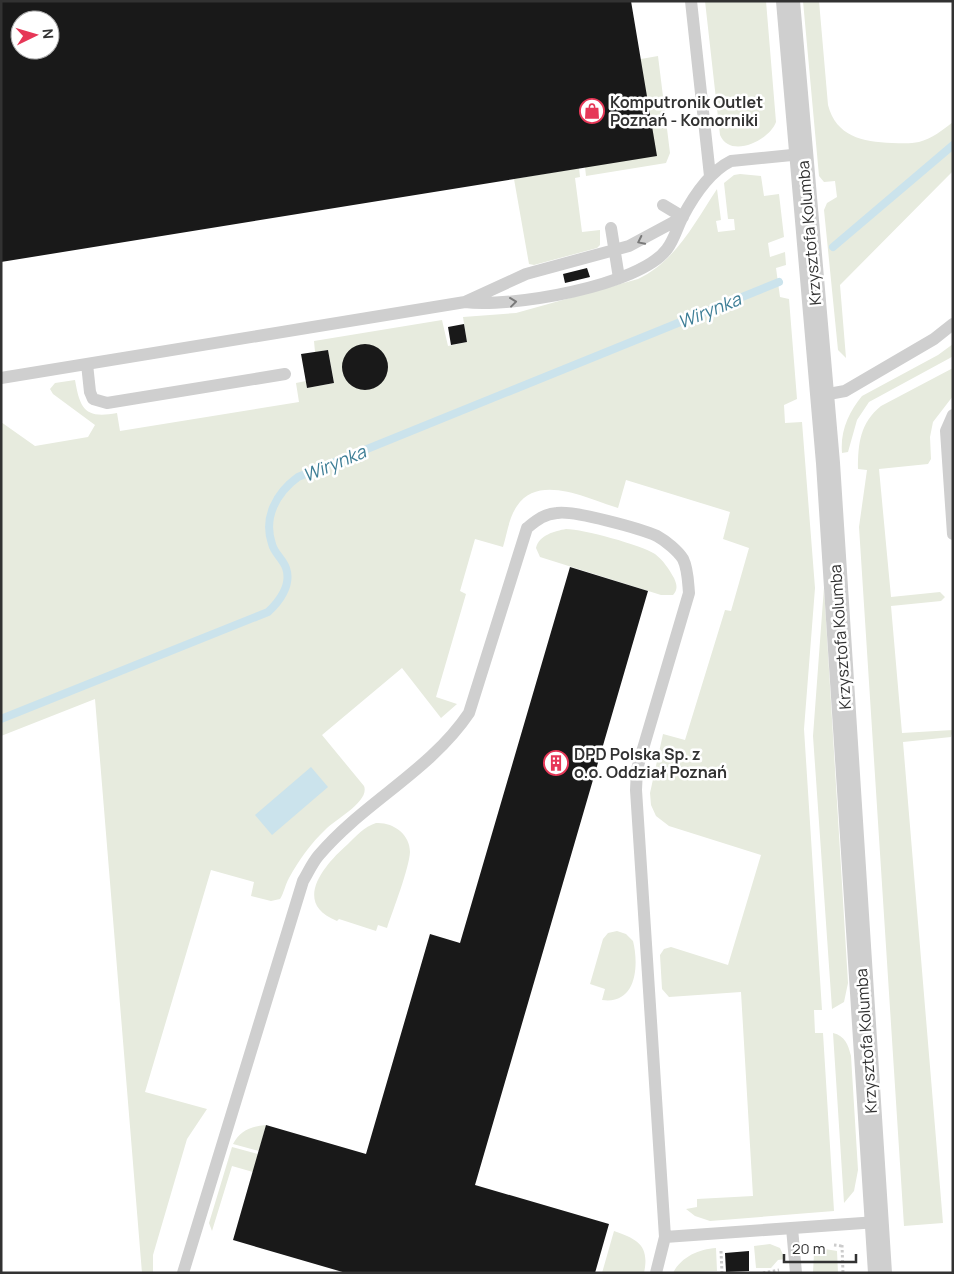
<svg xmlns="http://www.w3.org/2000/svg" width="954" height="1274" viewBox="0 0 954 1274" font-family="Manrope,sans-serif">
  <rect width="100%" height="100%" fill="#fff"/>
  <!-- green -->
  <path fill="#e7ebde" d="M705,1H766L776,122C769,141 730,159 720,135Z
    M803,1H819L828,105C836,136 862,142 892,143C900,143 910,144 919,142C931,139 943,130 953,122V171L840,285L846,358L838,350L824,210L827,203L837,197L835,181L824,182L819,176Z
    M658,56L670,153L666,163L586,176L585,167L641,59Z
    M579,168L580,177L575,178L582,232L600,230V245L597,248L534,265L529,264L514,179Z
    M740,174L761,176L764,196L779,194L784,237L768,243L770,257L785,252L786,265L776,268L780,297L789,299L797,399L784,405L785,423L802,422L815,588L804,729L822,1010H814L815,1033H823L834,1211L710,1221L695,1216L686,1209L697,1207V1199L753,1196L741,992L669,997L662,989L660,955L664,949L671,947L728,965L761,855L669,826L656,816L651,805L650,793L663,734L685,740L725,610L731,611L749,548L723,539L730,512L626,480L618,508C588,499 539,473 517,506C509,517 507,534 503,547L475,539L460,591L466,594L436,697L457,704L441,718L402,668L322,735L364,786C370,801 336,819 326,829C311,843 299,860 289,878C285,885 284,893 280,899L271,901L251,896L254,882L211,870L145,1092L207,1109L187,1139L153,1255V1273H142L95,699L1,736V422L35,446L88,437L95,425L53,394L50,389L55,383L75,380C80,409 85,419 117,413L120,431L299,402L296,383L306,381L307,388L334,383L328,350L315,352L314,341L442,320L448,346L467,342L463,317L516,313L638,279C676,261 695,222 717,189L721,220L716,221L718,232L735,230L734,219H728L724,183L734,175Z
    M953,344V356L950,358L869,402L857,420L848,452L842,453C840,431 849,412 862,396L938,355Z
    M953,368V396L933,422L930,437L931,459L928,464L879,469L891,597L940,592L945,597L941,601L891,606L902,733L953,730L951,737L903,742L943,1223L904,1226L859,527L867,470L858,469C858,444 860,423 881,406Z
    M566,529C583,529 641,545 655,554C663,560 669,569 674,578C677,585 678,589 673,595H661L540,557L536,548C539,535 555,531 566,529Z
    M824,587L848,983L844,1002L832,1009L813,736Z
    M376,823C393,822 410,834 410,852C409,869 393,910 387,928L378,925L376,931L339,919L337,921C291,903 325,864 348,844C356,836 364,827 376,823Z
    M617,931L626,934L633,941C639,965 637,1005 602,1000L605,989L590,984L603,939L608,933Z
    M833,1033C845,1036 848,1044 851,1056L858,1170L854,1191L844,1203Z
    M266,1125L259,1151L233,1144C240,1130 252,1126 266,1125Z
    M232,1147L258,1154L253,1172L232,1166L212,1231L209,1223Z
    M614,1231C637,1239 650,1245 644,1273H602Z
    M770,1244L780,1248L785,1259L778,1260L771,1268H756L754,1246Z
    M716,1248L717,1271L673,1273C681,1257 699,1249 716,1248Z
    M819,1248L837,1251L838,1273H813L814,1253Z"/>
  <!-- water -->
  <path fill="#cbe3ec" d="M311,767L328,787L272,835L255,815Z"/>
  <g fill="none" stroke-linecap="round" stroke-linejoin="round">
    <!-- stream -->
    <path stroke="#cbe3ec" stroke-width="8" d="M833,247L953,145
      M1,719L268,612C279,602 292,585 286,568C283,559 274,553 272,544C263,518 276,493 298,477L779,282"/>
  </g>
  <!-- building -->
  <path fill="#191919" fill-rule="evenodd" d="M1,1H631L657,156L1,262ZM20,20H50V50H20Z
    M587,268L590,277L565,283L563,274Z
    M464,324L467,342L451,345L448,327Z
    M342 367a23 23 0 1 1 46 0a23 23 0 1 1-46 0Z
    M328,350L334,383L307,388L301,354Z
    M570,567L648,591L475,1185L609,1224L595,1273H346L233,1240L266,1125L366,1154L430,934L460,943Z
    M749,1251V1271L726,1272L725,1253Z"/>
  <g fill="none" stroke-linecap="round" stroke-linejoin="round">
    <!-- path -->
    <path stroke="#ccc" stroke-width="3" stroke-dasharray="2.5 2.5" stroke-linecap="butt" d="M834,1245L842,1246
      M842,1245L843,1273
      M721,1251L722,1273
      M763,1273L779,1270"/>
    <!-- service -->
    <path stroke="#cfcfcf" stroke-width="12" d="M691,1L710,176
      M663,205L683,217
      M611,228L619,278
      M465,302C510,308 640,286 667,249C674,240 677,228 682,218C693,197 709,172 731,161L802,154
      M87,364L90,392L93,399L107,403L285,374
      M1,378L465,302L526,274L629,246L683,217
      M823,395L845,391L934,339L953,324
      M953,415L946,431L953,534
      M792,1228L796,1273
      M665,1237L877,1222
      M183,1273L303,881C308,873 312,863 319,855C364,802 430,771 469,713L527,528C537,520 544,514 557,513C573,510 642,529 657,536C666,541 678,551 683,559C688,569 688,582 689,593L637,769L636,790L665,1237L656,1273"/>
    <!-- minor -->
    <path stroke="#cfcfcf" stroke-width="24" d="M788,1L828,463L880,1273"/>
  </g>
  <!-- one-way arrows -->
  <defs><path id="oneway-chevron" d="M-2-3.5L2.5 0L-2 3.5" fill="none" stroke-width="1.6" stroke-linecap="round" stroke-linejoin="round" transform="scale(1.25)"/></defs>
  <g stroke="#797979">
    <use href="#oneway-chevron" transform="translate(641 241) rotate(154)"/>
    <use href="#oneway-chevron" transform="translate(513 302) rotate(-7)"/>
  </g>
  <!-- icons -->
  <defs>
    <symbol id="shop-ring" viewBox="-11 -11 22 22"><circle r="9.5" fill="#fff" stroke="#e63757" stroke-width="1.5"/><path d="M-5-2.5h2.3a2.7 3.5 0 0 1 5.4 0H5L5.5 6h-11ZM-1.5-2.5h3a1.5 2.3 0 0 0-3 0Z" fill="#e63757"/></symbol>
    <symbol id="building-ring" viewBox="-11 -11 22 22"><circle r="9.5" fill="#fff" stroke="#e63757" stroke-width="1.5"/><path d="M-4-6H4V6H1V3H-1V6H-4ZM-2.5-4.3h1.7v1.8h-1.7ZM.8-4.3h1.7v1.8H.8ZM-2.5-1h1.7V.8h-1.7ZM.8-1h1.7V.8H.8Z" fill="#e63757"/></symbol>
  </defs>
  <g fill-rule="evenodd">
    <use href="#shop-ring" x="578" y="97" width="28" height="28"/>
    <use href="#building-ring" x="542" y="749" width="28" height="28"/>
  </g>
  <g text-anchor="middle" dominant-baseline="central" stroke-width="5" stroke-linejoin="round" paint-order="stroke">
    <!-- poi labels -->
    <g font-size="16" font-weight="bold" fill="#323232" stroke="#fff" text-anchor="start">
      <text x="610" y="102">Komputronik Outlet<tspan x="610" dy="18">Poznań - Komorniki</tspan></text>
      <text x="574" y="754">DPD Polska Sp. z<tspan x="574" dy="18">o.o. Oddział Poznań</tspan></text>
    </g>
    <!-- street labels -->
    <g font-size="16" fill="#323232" stroke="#fff">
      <text transform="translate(809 233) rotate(-95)">Krzysztofa Kolumba</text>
      <text transform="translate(840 637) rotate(-94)">Krzysztofa Kolumba</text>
      <text transform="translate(866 1041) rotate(-94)">Krzysztofa Kolumba</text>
    </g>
    <!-- water labels -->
    <g font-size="18" font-style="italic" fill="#3e7e96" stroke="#fff">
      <text transform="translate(709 310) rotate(-22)">Wirynka</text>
      <text transform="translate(334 463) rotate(-23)">Wirynka</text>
    </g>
  </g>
  <!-- border -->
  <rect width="954" height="1274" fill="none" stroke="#323232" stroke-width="5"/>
  <!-- north arrow -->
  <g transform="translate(35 35) rotate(85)"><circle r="24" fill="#ffffff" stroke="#adadad"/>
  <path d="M0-4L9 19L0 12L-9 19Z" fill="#e63757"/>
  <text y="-8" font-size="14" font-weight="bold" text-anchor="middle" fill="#323232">N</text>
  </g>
  <!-- scale -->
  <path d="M784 1254v8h72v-8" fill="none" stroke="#323232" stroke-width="2.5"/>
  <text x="792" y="1254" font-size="15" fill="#323232" stroke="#ffffff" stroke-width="4" paint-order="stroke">20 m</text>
</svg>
